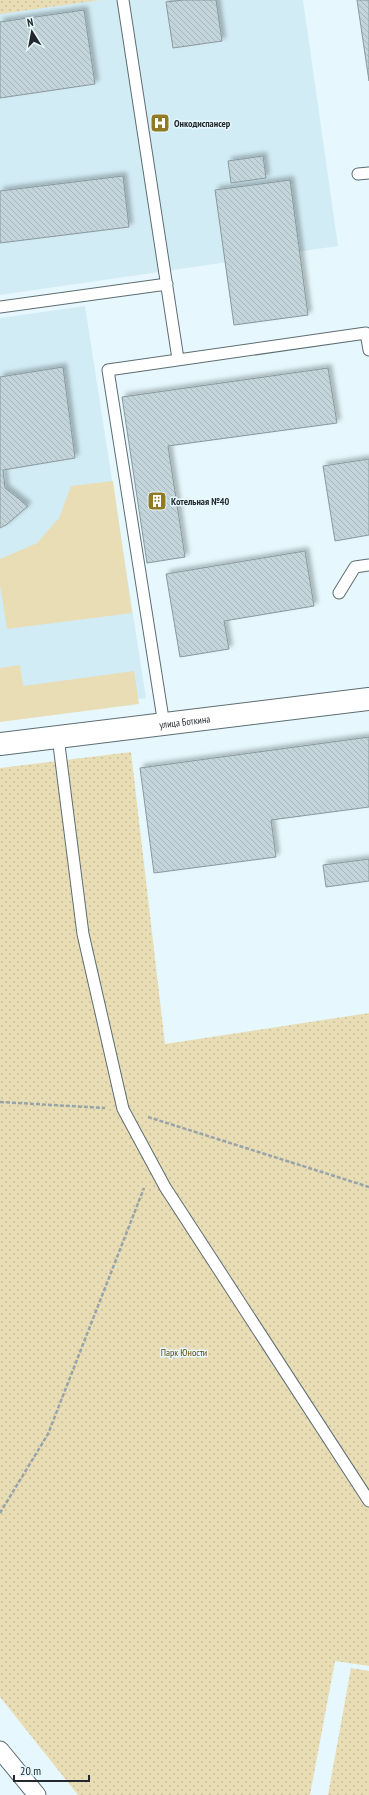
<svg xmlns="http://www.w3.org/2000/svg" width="369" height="1795" font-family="'PT Sans Narrow',sans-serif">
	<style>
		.built { fill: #d2ecf5 }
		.grass { fill: #e9ddb5 }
		.park { fill: url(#park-dots) }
		.building { fill: url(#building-back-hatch); stroke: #899a9f; filter: url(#shadow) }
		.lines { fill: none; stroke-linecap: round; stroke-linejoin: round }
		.service-casing { stroke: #5d6d72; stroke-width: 13 }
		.pedestrian-casing { stroke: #5d6d72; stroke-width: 19 }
		.minor-casing { stroke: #5d6d72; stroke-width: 24 }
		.path { stroke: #97a4a9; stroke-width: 2.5; stroke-dasharray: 4 2; stroke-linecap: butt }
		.service { stroke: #fff; stroke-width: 11 }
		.pedestrian { stroke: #fff; stroke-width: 17 }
		.minor { stroke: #fff; stroke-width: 22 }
		.labels { text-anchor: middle; stroke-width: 3; stroke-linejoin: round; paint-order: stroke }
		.poi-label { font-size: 10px; font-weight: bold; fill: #22282b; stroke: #e6f8fe; text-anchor: start }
		.street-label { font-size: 10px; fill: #22282b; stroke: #e6f8fe }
		.park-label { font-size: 10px; fill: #604e00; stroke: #e6f8fe }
	</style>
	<defs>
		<pattern id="park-dots" width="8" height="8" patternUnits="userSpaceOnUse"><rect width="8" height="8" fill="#e9ddb5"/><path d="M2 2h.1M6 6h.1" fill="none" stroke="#c8be9c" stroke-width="1.8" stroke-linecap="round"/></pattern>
		<pattern id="building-back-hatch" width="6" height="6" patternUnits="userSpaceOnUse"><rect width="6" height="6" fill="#c3d5da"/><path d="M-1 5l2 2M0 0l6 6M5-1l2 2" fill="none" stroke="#a7b7bb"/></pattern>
		<filter id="shadow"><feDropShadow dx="3.5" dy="-3.5" stdDeviation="2" flood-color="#0004"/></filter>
	</defs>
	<rect width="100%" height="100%" fill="#e6f8fe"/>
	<path class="built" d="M0 0H303L338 246 0 295Z
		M85 306 146 698 0 717V318Z"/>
	<path class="grass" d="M113 481 132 613 7 629 0 585V559L37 543 59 518 71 486Z
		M20 665 23 686 134 671 139 704 0 722V668Z"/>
	<path class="park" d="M0 0H100L0 14Z
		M131 752 165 1044 369 1013V1666L335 1661 310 1795H78L0 1697V768Z
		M351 1668 369 1671V1795H328Z"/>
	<path class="building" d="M184 0H216L222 41 173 48 166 2Z
		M357 0H369V81Z
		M84 10 95 84 0 98V22Z
		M263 156 266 178 231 183 228 161Z
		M123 176 129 227 0 243V191Z
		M290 180 308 315 234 325 215 190Z
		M63 367 75 458 3 470 5 488 28 506 6 525 0 528V377Z
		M328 368 337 423 168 446 185 557 147 563 122 397Z
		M369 459V535L335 541 323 466Z
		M305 551 314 606 224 621 229 649 180 657 166 574Z
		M369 737V807L271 820 276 857 154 873 140 768Z
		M369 859V881L326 887 323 865Z"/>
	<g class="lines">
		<defs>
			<path id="service" d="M123 0 178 359
				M358 174 369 173
				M0 307 167 284
				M339 593 355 567 369 565
				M164 725 108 370 366 333 369 350
				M58 737 83 934 123 1109 165 1187 369 1501"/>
			<path id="pedestrian" d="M0 1750 37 1795"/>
			<g id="minor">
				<path id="s1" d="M0 744 369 699"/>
			</g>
		</defs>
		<use href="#service" class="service-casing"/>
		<use href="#pedestrian" class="pedestrian-casing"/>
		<use href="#minor" class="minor-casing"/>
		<path class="path" d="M0 1102 105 1108
			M148 1117 369 1187
			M0 1513 48 1434 144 1188"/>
		<use href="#service" class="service"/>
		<use href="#pedestrian" class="pedestrian"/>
		<use href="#minor" class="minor"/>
	</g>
	<defs>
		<symbol id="hospital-square" viewBox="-11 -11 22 22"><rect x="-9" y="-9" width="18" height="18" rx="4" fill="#917a21" stroke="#e6f8fe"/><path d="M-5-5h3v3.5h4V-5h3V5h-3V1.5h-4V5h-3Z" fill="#fff"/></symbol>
		<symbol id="building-square" viewBox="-11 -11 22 22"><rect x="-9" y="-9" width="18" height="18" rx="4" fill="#917a21" stroke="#e6f8fe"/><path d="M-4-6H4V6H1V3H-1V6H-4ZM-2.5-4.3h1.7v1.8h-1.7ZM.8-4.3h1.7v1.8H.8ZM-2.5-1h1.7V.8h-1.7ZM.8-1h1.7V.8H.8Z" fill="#fff"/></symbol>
	</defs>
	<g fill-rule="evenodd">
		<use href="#hospital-square" x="149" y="112" width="22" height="22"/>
		<use href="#building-square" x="146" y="490" width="22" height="22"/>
	</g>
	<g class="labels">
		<g class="poi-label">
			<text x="174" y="127">Онкодиспансер</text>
			<text x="171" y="505">Котельная №40</text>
		</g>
		<g class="street-label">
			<text dy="4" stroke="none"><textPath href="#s1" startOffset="186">улица Боткина</textPath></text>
		</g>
		<g class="park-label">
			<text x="184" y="1356">Парк Юности</text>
		</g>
	</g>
	<g transform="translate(32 32) rotate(349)" stroke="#e6f8fe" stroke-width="3" paint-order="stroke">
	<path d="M0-3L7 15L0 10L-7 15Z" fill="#22282b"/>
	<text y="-6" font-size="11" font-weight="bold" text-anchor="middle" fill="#22282b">N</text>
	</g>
	<path d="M14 1775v6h75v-6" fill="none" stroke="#22282b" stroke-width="2"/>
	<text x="20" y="1775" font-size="12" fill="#22282b" stroke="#e6f8fe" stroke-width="3" paint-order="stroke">20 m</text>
</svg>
